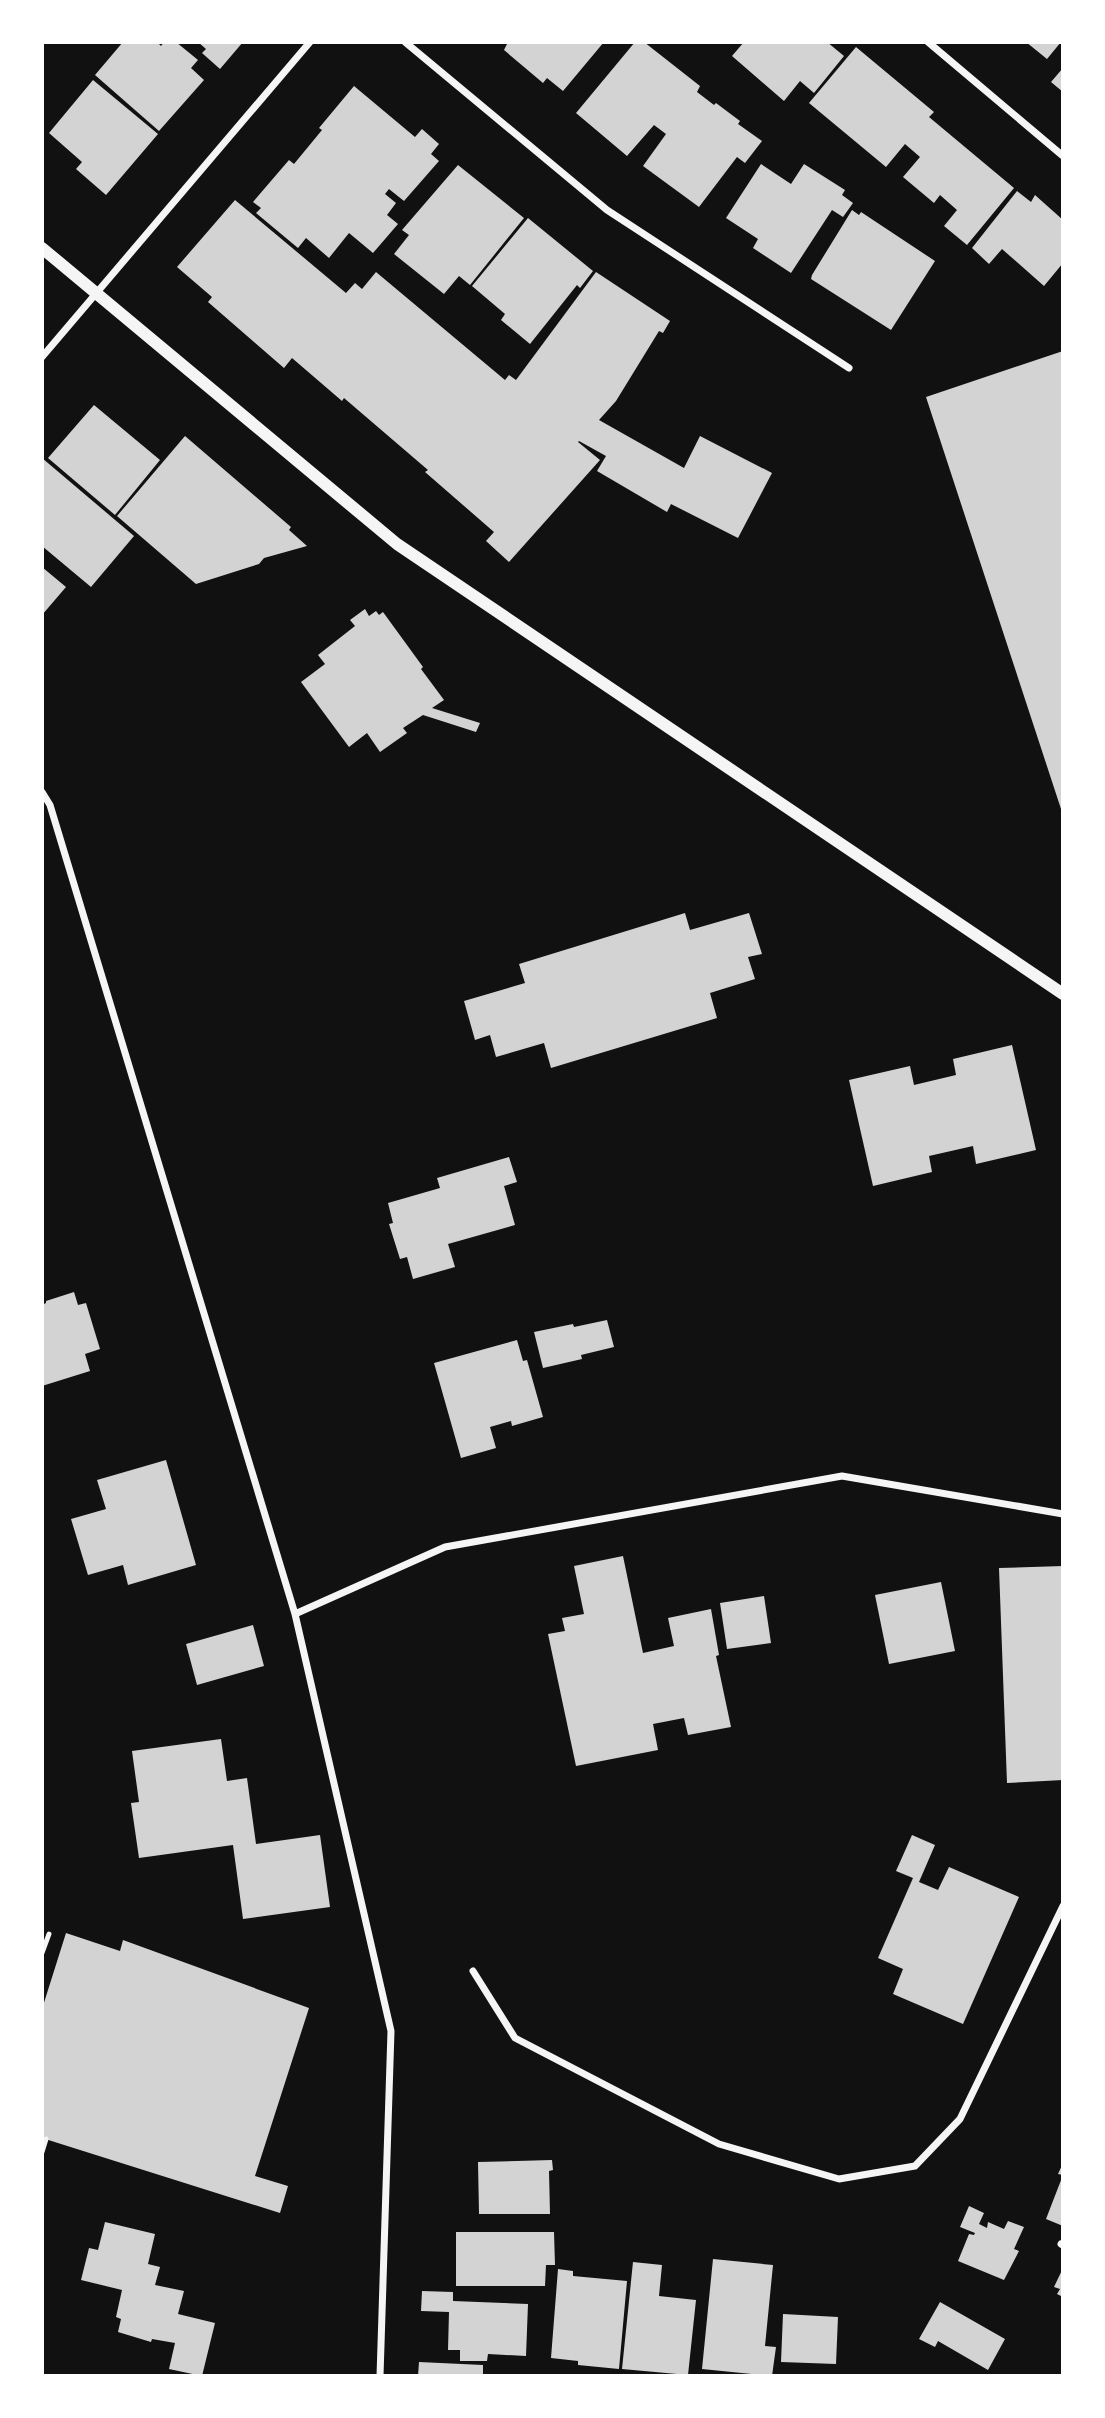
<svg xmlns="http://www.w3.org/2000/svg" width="1105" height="2418" font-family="'Roboto Condensed',sans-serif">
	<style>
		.building { fill: #d3d3d3 }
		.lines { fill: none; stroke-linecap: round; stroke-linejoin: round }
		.service { stroke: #f5f5f5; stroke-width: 5 }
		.minor { stroke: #f5f5f5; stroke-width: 7 }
		.tertiary { stroke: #f5f5f5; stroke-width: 12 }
	</style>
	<rect width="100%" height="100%" fill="#111"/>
	<path class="building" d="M123 42H157L161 46 164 42H176L198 60 191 68 204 80 159 131 95 75Z
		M198 42H243L220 69 202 53 206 49Z
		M508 42H604L563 91 547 78 543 83 504 50Z
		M635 42H644L700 86 697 92 714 105 716 103 740 121 738 124 762 141 745 163 737 157 699 207 643 166 666 134 654 125 627 156 576 113Z
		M744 42H827L844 56 814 93 800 81 784 101 732 56Z
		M1026 42H1061L1047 59Z
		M856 47 934 112 929 117 1014 188 967 245 944 226 957 210 940 195 934 203 903 177 920 157 905 144 886 167 809 103Z
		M1063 68V92L1051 82Z
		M93 80 158 134 106 195 76 169 82 162 49 133Z
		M354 86 415 137 422 129 439 144 431 154 439 161 404 201 389 189 385 194 396 203 387 215 398 224 373 253 349 233 329 258 306 238 298 248 256 213 261 208 253 202 289 160 294 164 322 130 319 128Z
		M761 164 791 184 804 164 845 190 842 195 853 203 843 217 832 210 791 273 753 248 758 239 726 218Z
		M458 165 524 218 470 285 459 276 444 294 394 254 409 235 402 230Z
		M1017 191 1031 202 1035 195 1063 220V263L1044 286 1002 249 989 264 972 248Z
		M235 200 346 293 355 283 362 289 376 272 505 380 509 375 516 380 596 272 670 321 663 333 659 331 616 401 599 420 684 468 700 436 772 473 738 538 671 504 667 512 597 471 606 456 579 441 578 442 600 460 509 562 486 541 494 532 425 472 428 470 344 398 342 401 292 358 284 368 208 302 212 297 177 267Z
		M852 210 859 215 861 212 935 261 891 330 811 279 812 275Z
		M528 218 593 271 580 288 577 285 530 344 501 320 505 314 472 286Z
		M1063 351V812H1062L926 397Z
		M94 405 160 460 115 515 48 458Z
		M185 436 291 527 289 530 307 546 264 558 259 564 196 584 117 516Z
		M42 458 134 536 91 587 42 546Z
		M42 567 66 587 42 615Z
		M365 609 369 616 376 611 379 615 383 612 423 667 421 669 444 700 432 708 480 723 476 732 423 715 403 728 407 733 380 752 367 733 349 747 301 682 325 664 318 655 355 626 350 620Z
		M685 913 690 930 749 913 762 954 748 957 755 979 710 993 717 1018 551 1068 544 1043 496 1057 490 1035 475 1040 464 1001 525 983 519 964Z
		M1012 1045 1036 1150 976 1164 973 1146 929 1156 932 1172 873 1186 849 1080 910 1066 914 1085 956 1075 953 1059Z
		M509 1157 517 1182 504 1186 515 1225 448 1244 455 1267 413 1279 407 1257 400 1259 389 1224 393 1223 388 1203 440 1188 437 1178Z
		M74 1292 78 1305 86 1303 100 1349 85 1354 90 1371 42 1386V1305L46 1303V1301Z
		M607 1320 614 1347 581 1355 582 1359 543 1368 534 1332 573 1324 574 1327Z
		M517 1340 523 1361 527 1360 543 1417 512 1426 511 1421 490 1427 496 1448 461 1458 434 1363Z
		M166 1460 196 1565 128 1585 123 1565 88 1575 71 1519 106 1509 97 1480Z
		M623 1556 643 1653 674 1646 668 1618 711 1609 719 1655 716 1656 731 1727 688 1735 684 1718 653 1724 658 1750 576 1766 548 1634 565 1631 562 1618 584 1614 574 1566Z
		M1063 1566V1780L1007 1783 999 1568Z
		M941 1582 955 1651 889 1664 875 1595Z
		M764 1596 771 1643 727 1649 720 1603Z
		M253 1625 264 1666 197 1685 186 1644Z
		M221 1739 227 1781 247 1778 256 1844 320 1835 330 1907 243 1919 233 1845 139 1858 131 1803 139 1802 132 1751Z
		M912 1835 935 1845 919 1882 938 1890 949 1867 1019 1897 963 2024 893 1994 903 1969 878 1958 913 1878 896 1871Z
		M66 1933 120 1951 123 1940 309 2008 255 2176 288 2186 280 2213 42 2138V2009Z
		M552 2160 553 2170 549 2171 550 2214H479L478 2162Z
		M1063 2163V2226L1046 2219 1063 2175 1058 2174Z
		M969 2206 984 2213 979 2224 987 2228 988 2222 1004 2229 1008 2221 1024 2227 1014 2249 1019 2251 1004 2280 958 2261 969 2234 974 2235 975 2233 960 2227Z
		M105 2222 155 2234 148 2264 160 2267 155 2285 184 2291 178 2314 215 2323 202 2376 169 2369 175 2343 152 2339 151 2342 118 2332 121 2319 116 2317 122 2290 81 2280 89 2248 98 2250Z
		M456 2232H554L555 2265H546L545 2286H456Z
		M713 2259 773 2265 765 2346 776 2347 772 2376 702 2369Z
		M633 2262 662 2265 659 2296 696 2300 688 2375 622 2369Z
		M1063 2268V2297L1057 2294 1060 2289 1054 2287Z
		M558 2269 573 2271V2276L627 2281 619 2369 578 2365V2361L551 2358Z
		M422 2291 453 2292V2301L528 2304 526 2356 488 2354 487 2361H460V2350H448L449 2312 421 2311Z
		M940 2302 1005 2339 988 2370 938 2341 935 2347 919 2339Z
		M783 2314 838 2317 836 2364 781 2362Z
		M419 2362 483 2365V2376H418Z"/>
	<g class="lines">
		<path class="service" d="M42 1953 49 1934
			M42 2152 46 2139"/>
		<path class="minor" d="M405 42 607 210 849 368
			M928 42 1063 156
			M42 357 310 42
			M42 792 50 805 295 1614 391 2031 380 2376
			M295 1614 445 1547 842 1476 1063 1514
			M473 1971 515 2038 719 2144 839 2179 915 2166 960 2119 1063 1906
			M1061 2244 1063 2245"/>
		<path class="tertiary" d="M42 248 397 544 1063 994"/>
	</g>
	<rect width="1105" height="2418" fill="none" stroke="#ffffff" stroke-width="88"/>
</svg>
